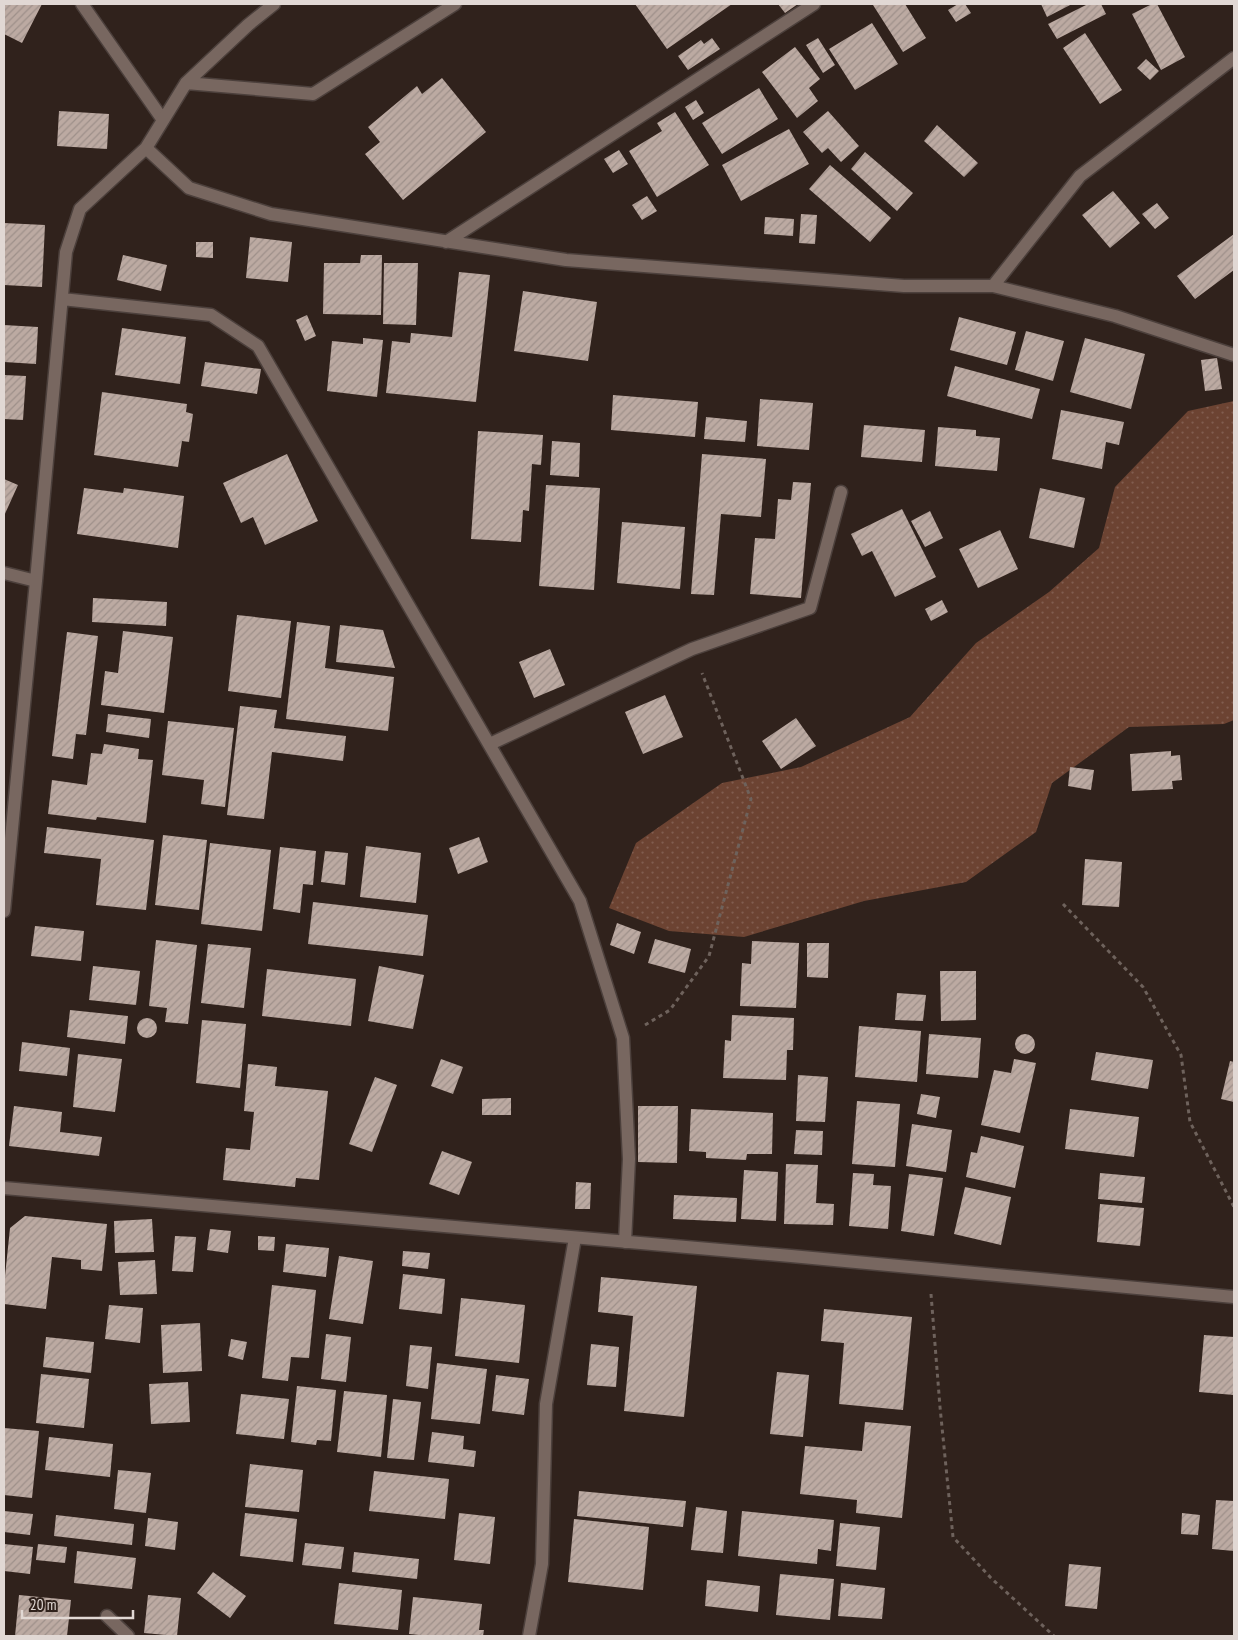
<svg xmlns="http://www.w3.org/2000/svg" width="1238" height="1640" font-family="'PT Sans Narrow',sans-serif">
	<style>
		.grass { fill: url(#grass-dots) }
		.building { fill: url(#building-hatch) }
		.lines { fill: none; stroke-linecap: round; stroke-linejoin: round }
		.service-casing { stroke: #4c403c; stroke-width: 15 }
		.minor-casing { stroke: #4c403c; stroke-width: 15 }
		.path { stroke: #6e625c; stroke-width: 3; stroke-dasharray: 4 4; stroke-linecap: butt }
		.service { stroke: #786760; stroke-width: 12 }
		.minor { stroke: #786760; stroke-width: 12 }
	</style>
	<defs>
		<pattern id="grass-dots" width="8" height="8" patternUnits="userSpaceOnUse" patternTransform="scale(1.25)"><rect width="8" height="8" fill="#6c4332"/><path d="M2 2h.1M6 6h.1" fill="none" stroke="#815d4f" stroke-width="1.8" stroke-linecap="round"/></pattern>
		<pattern id="building-hatch" width="6" height="6" patternUnits="userSpaceOnUse" patternTransform="scale(1.25)"><rect width="6" height="6" fill="#bcaaa2"/><path d="M-1 1l2-2M0 6l6-6M5 7l2-2" fill="none" stroke="#9e908a"/></pattern>
	</defs>
	<rect width="100%" height="100%" fill="#30221c"/>
	<path class="grass" d="M1234 401V720L1224 724 1129 727 1052 783 1036 832 966 882 864 901 744 937 669 931 609 908 636 843 722 783 801 767 910 717 976 643 1049 592 1099 548 1115 487 1188 411Z"/>
	<path class="building" d="M4 4H42L22 43 4 34Z
		M635 4H732L667 49Z
		M778 4H798L785 13Z
		M875 4H905L926 38 903 52 873 5Z
		M958 4H965L971 13 956 22 948 10Z
		M1041 4H1072L1047 17Z
		M1088 4H1101L1106 14 1057 39 1048 24Z
		M1152 4H1157L1185 57 1161 70 1132 14Z
		M872 23 898 64 855 90 829 49Z
		M1085 33 1122 90 1100 104 1063 48Z
		M712 38 720 49 688 70 678 56 701 40 704 44Z
		M818 38 835 65 823 73 806 45Z
		M795 47 820 79 809 88 818 101 797 118 762 72Z
		M1146 59 1159 71 1150 80 1137 68Z
		M442 78 486 132 403 200 365 154 380 142 368 127 417 86 422 94Z
		M759 88 778 119 722 154 702 123Z
		M696 100 704 113 693 120 685 107Z
		M59 111 109 114 107 149 57 146Z
		M828 111 859 146 841 162 828 148 822 153 803 132Z
		M675 112 709 165 657 197 629 151 662 131 657 123Z
		M937 125 978 163 964 177 924 141Z
		M789 129 809 164 741 201 722 165Z
		M619 150 628 164 613 173 604 159Z
		M865 152 913 193 897 211 851 169Z
		M830 165 891 218 870 242 809 189Z
		M1113 191 1140 223 1110 248 1082 215Z
		M647 196 657 211 642 220 632 205Z
		M1157 203 1169 218 1155 229 1142 214Z
		M801 214 817 215 815 244 799 243Z
		M765 217 794 219 793 236 764 234Z
		M4 223 45 225 42 287 4 285Z
		M1234 234V270L1195 299 1177 276Z
		M250 237 292 242 288 282 246 278Z
		M196 242H213V258L196 257Z
		M123 255 167 265 161 291 117 280Z
		M361 255H382L381 315 323 314 324 263H360Z
		M384 263H418L416 325 383 324Z
		M459 272 490 275 476 402 386 393 392 341 410 343 411 333 452 337Z
		M523 291 597 302 588 361 514 351Z
		M307 315 316 336 305 341 296 320Z
		M959 317 1016 332 1007 365 950 350Z
		M4 325 38 327 36 364 4 362Z
		M122 328 186 337 180 384 115 375Z
		M1026 331 1064 341 1053 381 1015 370Z
		M363 338 383 340 377 397 327 391 332 341 363 344Z
		M1085 338 1145 354 1131 409 1070 392Z
		M1217 358 1222 389 1205 391 1201 360Z
		M205 362 261 369 257 394 201 386Z
		M955 366 1040 389 1032 419 947 396Z
		M4 375 26 376 23 420 4 419Z
		M102 392 187 404 186 412 193 414 189 442 182 441 178 467 94 455Z
		M613 395 698 402 695 437 611 430Z
		M760 399 813 403 809 450 757 446Z
		M1061 410 1124 422 1119 445 1106 442 1102 469 1052 459Z
		M706 417 747 421 745 442 704 439Z
		M864 425 925 430 922 462 861 457Z
		M938 427 976 430V436L1000 438 997 471 935 466Z
		M478 431 543 435 541 465 532 464 529 511 523 510 521 542 471 539Z
		M552 441 580 443 579 477 550 475Z
		M287 454 318 521 265 545 253 517 241 523 223 483Z
		M702 454 766 459 761 517 721 514 714 595 691 594Z
		M4 479 18 485 4 516Z
		M793 482 811 483 801 598 750 594 755 538 775 539 778 499 791 500Z
		M546 485 600 488 594 590 539 586Z
		M84 488 123 493 124 488 184 496 178 548 77 534Z
		M1040 488 1085 498 1074 548 1029 538Z
		M902 509 936 577 895 597 872 551 862 556 851 534Z
		M930 511 943 538 925 547 911 521Z
		M622 522 685 527 680 589 617 583Z
		M1000 530 1018 569 978 588 959 549Z
		M93 598 167 602 166 626 92 622Z
		M942 600 948 612 931 621 925 609Z
		M237 615 291 621 281 698 228 691Z
		M297 622 330 626 325 668 394 677 388 731 286 719Z
		M340 625 383 630 395 668 336 662Z
		M123 631 173 637 164 713 101 705 105 671 118 673Z
		M67 632 98 636 86 735 76 734 73 759 52 756Z
		M550 649 565 685 534 698 519 662Z
		M665 695 683 737 643 754 625 712Z
		M240 706 277 710 274 728 346 736 343 761 272 752 264 819 227 815Z
		M108 714 151 719 149 738 106 732Z
		M796 718 816 746 781 769 762 741Z
		M168 721 234 728 225 807 201 804 204 780 162 775Z
		M104 744 139 749 138 759 153 760 146 823 97 817 96 820 48 814 52 780 87 785 91 753 102 754Z
		M1171 751V756L1180 755 1182 780 1172 781 1173 789 1132 791 1130 754Z
		M1070 767 1094 770 1091 790 1068 786Z
		M47 827 154 840 146 910 96 905 101 859 44 853Z
		M163 835 207 840 199 910 155 905Z
		M479 837 488 862 458 874 449 848Z
		M210 843 271 850 262 931 201 924Z
		M366 846 421 853 416 903 360 897Z
		M280 847 316 851 313 885 303 884 300 913 273 909Z
		M325 851 348 853 345 885 321 882Z
		M1085 859 1122 862 1119 907 1082 905Z
		M313 902 428 915 423 956 308 944Z
		M617 923 641 932 634 954 610 945Z
		M35 926 84 931 81 961 31 956Z
		M655 939 691 949 685 973 648 963Z
		M156 940 197 945 188 1024 165 1022 167 1008 149 1006Z
		M752 941 799 943 796 1008 740 1006 742 963 751 964Z
		M807 943H829L828 978 807 977Z
		M208 944 251 948 244 1008 201 1003Z
		M93 966 140 971 136 1005 89 1000Z
		M379 966 424 975 413 1029 368 1021Z
		M267 969 356 979 351 1026 262 1016Z
		M940 971H976V1020L941 1021Z
		M897 993 926 995 923 1021 895 1020Z
		M70 1010 128 1016 125 1044 67 1037Z
		M732 1015 794 1018 793 1050H787L786 1080 723 1078 725 1040 731 1041Z
		M137 1028a10 10 0 1 1 20 0a10 10 0 1 1-20 0Z
		M202 1020 246 1024 240 1088 196 1083Z
		M859 1026 921 1031 917 1082 855 1077Z
		M929 1034 981 1038 978 1078 926 1074Z
		M1015 1044a10 10 0 1 1 20 0a10 10 0 1 1-20 0Z
		M22 1042 70 1048 67 1076 19 1071Z
		M1096 1052 1153 1060 1148 1089 1091 1080Z
		M78 1054 122 1059 115 1112 73 1107Z
		M441 1059 463 1067 453 1094 431 1086Z
		M1014 1059 1036 1063 1020 1133 981 1125 994 1070 1011 1073Z
		M1230 1061 1234 1062V1102L1221 1099Z
		M248 1064 277 1067 275 1086 328 1091 319 1180 296 1178 295 1187 223 1180 226 1148 250 1150 254 1112 244 1111Z
		M798 1075 828 1077 825 1122 796 1121Z
		M375 1077 397 1085 372 1152 349 1144Z
		M921 1094 940 1097 936 1118 917 1114Z
		M511 1098V1115H482V1099Z
		M857 1101 900 1104 895 1167 852 1164Z
		M14 1106 62 1112 60 1132 102 1137 99 1156 9 1146Z
		M638 1106H678L677 1163 638 1162Z
		M691 1109 773 1113 772 1154H747L746 1160 706 1158V1152L689 1151Z
		M1070 1109 1139 1117 1134 1157 1065 1149Z
		M912 1124 952 1130 946 1172 906 1166Z
		M796 1130 823 1131 822 1155 794 1154Z
		M981 1136 1024 1146 1015 1188 966 1177 971 1152 977 1153Z
		M442 1151 472 1162 459 1195 429 1184Z
		M786 1164 818 1165 816 1203 834 1204 833 1225 784 1224Z
		M744 1170 778 1172 776 1221 741 1219Z
		M853 1173 874 1174 873 1185 891 1186 888 1229 849 1226Z
		M1100 1173 1145 1177 1142 1203 1098 1199Z
		M909 1174 943 1178 934 1236 901 1231Z
		M576 1182 591 1183 590 1209H575Z
		M965 1187 1011 1197 1001 1245 954 1234Z
		M674 1195 737 1198 736 1222 673 1219Z
		M1100 1204 1144 1208 1140 1246 1097 1242Z
		M25 1216 107 1224 102 1271 81 1269V1260L52 1257 46 1309 4 1304V1286L10 1228Z
		M152 1219 154 1252 115 1253 114 1221Z
		M210 1229 231 1231 228 1253 207 1250Z
		M175 1236 196 1237 193 1272 172 1271Z
		M258 1236 275 1237 274 1251 258 1250Z
		M286 1244 329 1248 326 1277 283 1272Z
		M403 1251 430 1253 428 1269 402 1266Z
		M339 1256 373 1261 363 1324 329 1319Z
		M155 1260 157 1294 120 1295 118 1262Z
		M403 1274 445 1279 442 1314 399 1309Z
		M601 1277 697 1286 684 1417 624 1411 633 1316 598 1312Z
		M272 1285 316 1290 309 1358 291 1357 288 1381 262 1378Z
		M461 1298 525 1305 519 1363 455 1356Z
		M109 1305 143 1308 140 1343 105 1339Z
		M824 1309 912 1317 903 1410 839 1404 844 1343 821 1341Z
		M200 1323 202 1371 163 1373 161 1325Z
		M326 1334 351 1337 346 1382 321 1379Z
		M1204 1335 1234 1337V1395L1199 1392Z
		M46 1337 94 1342 91 1373 43 1367Z
		M231 1339 247 1342 243 1360 228 1356Z
		M591 1344 619 1347 616 1387 587 1385Z
		M410 1345 432 1347 428 1389 406 1386Z
		M437 1363 487 1369 480 1424 431 1419Z
		M777 1372 809 1375 803 1437 770 1434Z
		M41 1374 89 1379 84 1428 36 1423Z
		M496 1375 529 1379 524 1415 492 1411Z
		M188 1382 190 1422 151 1424 149 1384Z
		M297 1386 336 1390 331 1441 317 1440 316 1445 291 1442Z
		M344 1391 387 1395 381 1457 337 1452Z
		M241 1394 289 1399 284 1439 236 1434Z
		M393 1399 421 1402 414 1460 387 1458Z
		M865 1422 911 1426 902 1518 856 1513 857 1500 800 1494 805 1446 862 1451Z
		M4 1428 39 1431 32 1498 4 1495Z
		M432 1432 464 1436 463 1449 476 1451 474 1467 428 1462Z
		M49 1437 113 1444 110 1477 45 1470Z
		M250 1464 303 1470 299 1512 245 1507Z
		M118 1470 151 1473 146 1513 114 1509Z
		M374 1471 449 1479 445 1519 369 1511Z
		M579 1491 686 1501 683 1527 577 1516Z
		M1216 1500 1234 1501V1551L1212 1549Z
		M696 1507 727 1511 723 1553 691 1550Z
		M4 1511 33 1514 30 1535 4 1532Z
		M742 1511 834 1520 831 1551 818 1549 817 1564 738 1556Z
		M245 1513 297 1519 293 1562 240 1556Z
		M459 1513 495 1517 490 1564 454 1560Z
		M1182 1513 1200 1515 1198 1535 1181 1534Z
		M56 1515 134 1524 132 1545 54 1536Z
		M148 1518 178 1522 175 1550 145 1546Z
		M574 1519 649 1527 643 1590 568 1582Z
		M840 1523 880 1527 876 1570 836 1566Z
		M305 1543 344 1547 341 1569 302 1565Z
		M4 1544 33 1547 30 1574 4 1571Z
		M38 1544 67 1547 65 1563 36 1560Z
		M77 1551 136 1558 132 1589 74 1583Z
		M354 1552 419 1559 417 1579 352 1572Z
		M1069 1564 1101 1567 1097 1609 1065 1606Z
		M213 1572 246 1596 230 1618 197 1593Z
		M780 1574 834 1579 830 1620 776 1615Z
		M707 1580 760 1586 758 1612 705 1606Z
		M339 1583 402 1590 398 1630 334 1624Z
		M841 1583 885 1588 882 1619 838 1616Z
		M19 1595 71 1600 67 1636H15Z
		M148 1595 181 1598 177 1636 144 1633Z
		M413 1597 482 1604 479 1630H484L483 1636H430L409 1634Z"/>
	<g class="lines">
		<defs>
			<path id="service" d="M82 4 163 120
				M107 1616 128 1636
				M529 1636 542 1564 546 1404 575 1238"/>
			<path id="minor" d="M186 83 313 94 455 4
				M146 148 189 188 271 214 566 260 904 286H993L1115 316 1234 355
				M446 242 814 4
				M993 286 1080 176 1234 58
				M62 299 211 315 258 346 580 901 623 1038 629 1159 625 1242
				M4 573 36 581
				M490 744 692 649 810 608 841 492
				M4 911 36 581 66 252 80 209 146 148 186 83 248 25 274 4
				M4 1188 791 1256 1234 1297"/>
		</defs>
		<use href="#service" class="service-casing"/>
		<use href="#minor" class="minor-casing"/>
		<path class="path" d="M1063 904 1143 987 1181 1055 1190 1122 1234 1207
			M645 1025 670 1010 709 956 751 799 702 673
			M931 1294 940 1407 953 1537 991 1578 1054 1636"/>
		<use href="#service" class="service"/>
		<use href="#minor" class="minor"/>
	</g>
	<rect width="1238" height="1640" fill="none" stroke="#e1d8d4" stroke-width="10"/>
	<path d="M22 1610v8h111v-8" fill="none" stroke="#e1d8d4" stroke-width="2.5"/>
	<text x="30" y="1610" font-size="15" fill="#e1d8d4" stroke="#30221c" stroke-width="4" paint-order="stroke">20 m</text>
</svg>
